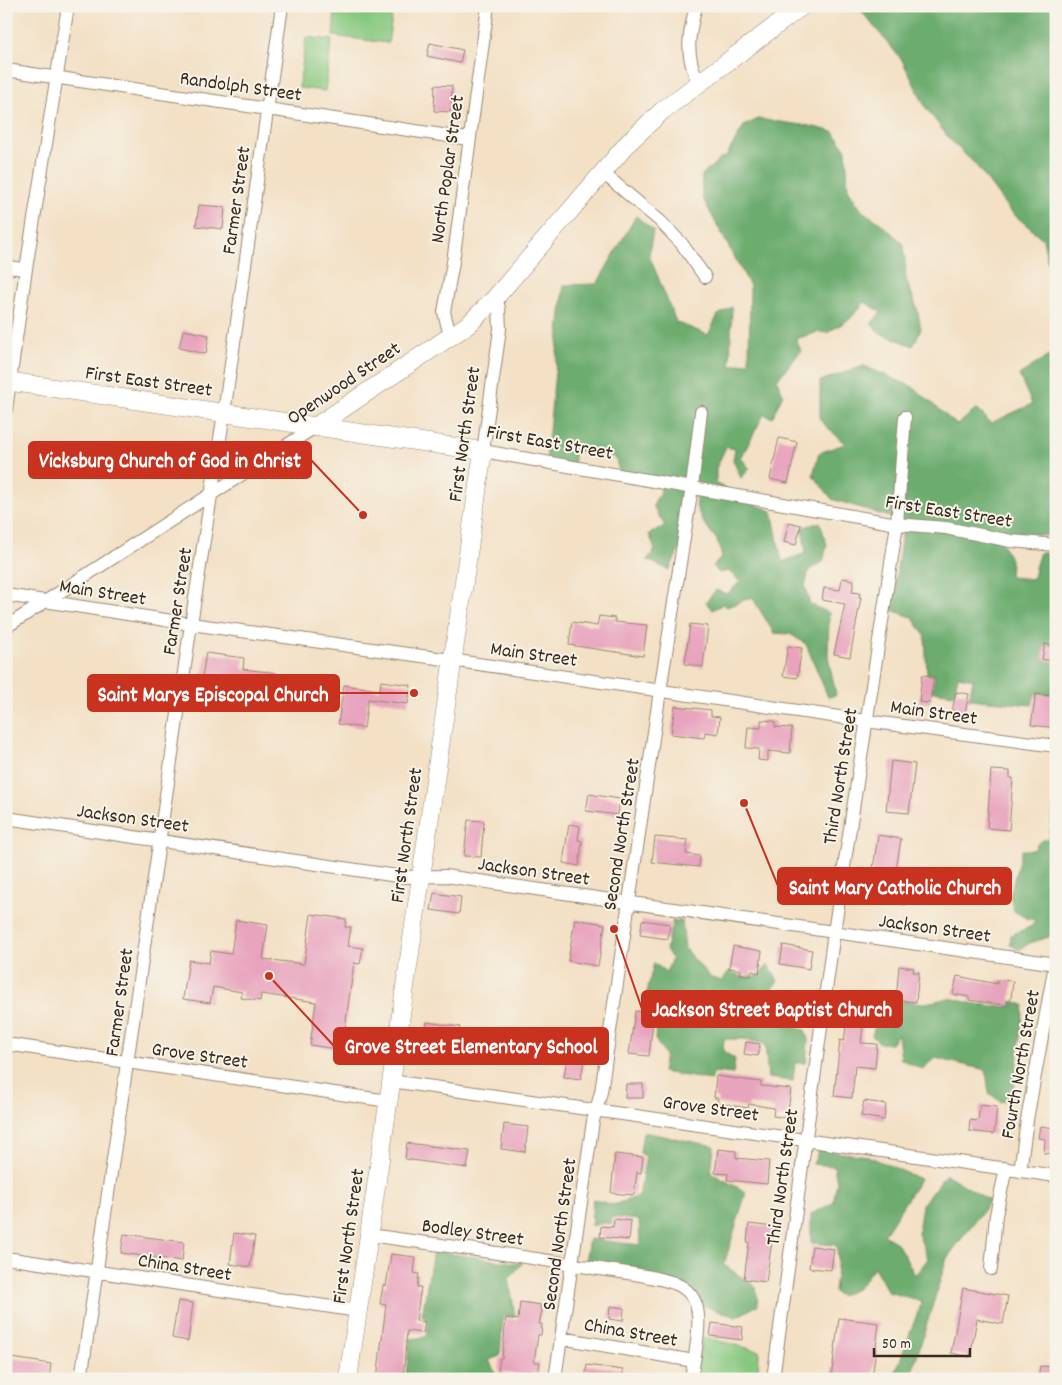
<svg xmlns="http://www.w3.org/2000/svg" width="1062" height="1385" font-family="Dekko,sans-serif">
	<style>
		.green { fill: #86c77f; stroke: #60784e }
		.forest { fill: #6cac6e; stroke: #546b46 }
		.building { fill: #e8a3bd }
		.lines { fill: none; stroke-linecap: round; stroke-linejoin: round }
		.street-casing { stroke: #978572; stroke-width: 14 }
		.secondary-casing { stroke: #978572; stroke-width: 19 }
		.street { stroke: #fff; stroke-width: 12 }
		.secondary { stroke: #fff; stroke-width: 18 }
		.labels { text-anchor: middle; stroke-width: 4; stroke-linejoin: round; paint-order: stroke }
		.street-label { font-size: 20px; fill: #3b2a1e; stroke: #f7f3e8 }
		.leader { fill: none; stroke: #c8321e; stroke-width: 2 }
		.callout-dot { fill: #c8321e; stroke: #f7f3e8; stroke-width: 2 }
		.callout { fill: #c8321e; stroke: #c8321e; stroke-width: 2 }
		.callout-label { font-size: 21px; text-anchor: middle; font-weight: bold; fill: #fff }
	</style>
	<rect width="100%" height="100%" fill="#f7f3e8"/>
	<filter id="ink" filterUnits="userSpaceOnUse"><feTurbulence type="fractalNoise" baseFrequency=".02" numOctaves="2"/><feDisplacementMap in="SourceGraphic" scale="10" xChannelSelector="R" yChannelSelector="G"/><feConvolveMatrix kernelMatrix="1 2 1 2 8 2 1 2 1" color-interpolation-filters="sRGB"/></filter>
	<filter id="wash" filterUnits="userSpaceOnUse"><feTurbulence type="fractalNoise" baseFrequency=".0096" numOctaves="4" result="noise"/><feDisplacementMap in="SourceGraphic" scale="20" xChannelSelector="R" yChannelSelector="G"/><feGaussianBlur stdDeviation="1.12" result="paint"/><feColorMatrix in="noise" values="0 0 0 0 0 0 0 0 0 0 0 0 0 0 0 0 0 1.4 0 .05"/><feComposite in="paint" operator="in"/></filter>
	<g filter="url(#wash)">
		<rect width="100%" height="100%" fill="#f3e0c5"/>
		<path class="green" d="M335 11 392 17 388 43 333 36Z
			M306 37 332 40 325 91 299 88Z
			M703 1337 759 1351 758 1379H694Z"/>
		<path class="forest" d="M857 6H886L889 10 892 6H1056V292L1053 290 1043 239 1010 211 975 164 951 141 926 108 902 60Z
			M758 119 810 126 834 132 846 150 848 189 862 211 879 222 904 244 906 279 917 308 921 329 913 346 880 333 871 324 881 312 865 302 851 318 827 333 818 332 796 339 801 351 777 380 783 394 772 418 764 414 741 458 750 469 741 478 733 460 735 449 726 447 716 468V483L751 503 772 511 782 562 806 553 802 528 820 522 827 545 823 562 809 570 805 586 810 604 829 613 828 656 836 695 828 697 806 644 790 634 774 633 752 597 727 607 723 604 712 610 706 602 716 590 727 594 740 582 729 571 719 573 713 566 722 557 717 540 703 522 697 509 693 477 679 478 688 518 685 538 669 570 647 560 655 550 649 534 665 526 653 506 661 489 656 475 631 484 620 474 615 457 574 450V467L546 460 564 285 597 284 636 216 653 230 649 255 676 322 708 335 718 315 732 307 730 366 749 362 750 286 702 197V175L721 158H725L744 126Z
			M1056 351V537L993 528 999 538 912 524 832 499 813 475 819 453 845 444 820 420V381L864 366 913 387 957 425 977 409 991 423 1032 404 1019 375Z
			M913 526 1001 540 1011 561 1010 577 1033 579 1035 568 1040 552 1053 555 1056 553V646L1045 644 1042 659 1056 663V695L1035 693 1032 705 969 699 973 679 958 676 954 694 932 691 935 676 927 674 925 636 912 617 891 610 902 534Z
			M1054 806H1056V926L1049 937 1030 943 1019 950 1010 944 1011 935 1032 926 1035 920 1026 918 1014 911 1010 895 1022 850H1034C1038 842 1040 840 1049 839Z
			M673 920 682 921 685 949 711 978 722 981 729 971 742 977 759 976 768 965 778 981 772 991 756 993 750 1006 777 1024 805 1030 808 1040 806 1063H795L793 1081 768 1078 765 1044 744 1039H724L723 1051 735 1059 733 1074 714 1072 711 1080 662 1072 665 1055 655 1039 658 1012 643 1009 654 963 666 972 672 959 666 949Z
			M950 998 974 1004 1011 1007 1012 1001 1024 1005 1013 1098 1001 1102 989 1093 986 1070 935 1058 922 1069 901 1059 898 1034 891 1044 880 1043 872 1036 877 1019 886 1014 888 1000 926 1003Z
			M643 1132 714 1146 711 1173 746 1192 724 1265 756 1287 758 1305 736 1317 704 1306 697 1293 585 1261 589 1239 640 1245 639 1220 612 1217 611 1224 604 1223 591 1226 593 1199 613 1205 639 1196 646 1156 640 1153Z
			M819 1150 868 1156 920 1179 884 1235 897 1243 915 1275 928 1259 918 1233 922 1205 946 1174 990 1201 947 1258 910 1379H893L922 1301 888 1292 874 1267 858 1288 840 1296 834 1292C835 1276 840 1260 836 1245L811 1243V1214L833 1203 837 1183 834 1166 813 1164Z
			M433 1251 522 1264 509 1278 515 1316H503L500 1356 489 1360 498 1379H413L406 1375 410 1339 426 1337 429 1322 422 1316Z"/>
		<g id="blocks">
			<path class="building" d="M430 43 463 50 460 63 427 56Z
				M435 85 452 86 451 112 434 111Z
				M199 205 225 207 223 229 196 226Z
				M183 330 209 335 206 354 179 348Z
				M779 438 797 442 788 483 770 479Z
				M789 522 801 525 796 545 784 542Z
				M842 578 854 580 852 592 860 593 859 597H861L850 657 834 654 845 604 822 600 824 588 840 590Z
				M599 616 615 618V622L647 625 643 656 569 645 572 622 597 626Z
				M690 624 708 626 703 667 685 664Z
				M1045 644 1056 647V662L1042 659Z
				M788 646 802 648 797 678 783 676Z
				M206 653 244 658 243 669 277 673 272 707 254 704 256 691 234 688 235 682 202 677Z
				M922 675 934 676 930 703 919 702Z
				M381 681 411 685 408 704 368 699 364 728 338 724 344 685 380 690Z
				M956 692 969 694 965 713 952 711Z
				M1036 694 1052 696V698H1056V728L1031 725Z
				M675 706 711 710V716L720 717 718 734 705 732 704 738 671 734Z
				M761 720 775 721V727L792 728 790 753 768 751V761L758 760 759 749 746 748 748 727 761 728Z
				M891 761 915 764 909 813 886 811Z
				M991 770 1010 771V778H1013L1009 830 987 828Z
				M589 794 620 799 618 815 586 811Z
				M468 820 484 821 481 857 464 856Z
				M569 824 580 826 578 840 582 841 579 866 563 863Z
				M878 835 901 839 896 870 913 872 909 900H907L906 905 874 900 876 883 871 882Z
				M655 837 688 840 686 854 700 856 699 867 652 862Z
				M434 893 461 897 459 914 431 910Z
				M311 914 346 919 345 927H351L348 946 363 948 360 964 354 963 342 1050 310 1045 316 1002 261 994 260 1001 241 998 242 992 213 987 210 1003 183 999 189 960 209 963 211 951 231 954 236 920 268 925 263 959 304 964Z
				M575 919 605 924 598 966 568 961Z
				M642 920 670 924 668 939 640 935Z
				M783 945 812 950 809 969 780 964Z
				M733 946 762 951 759 973 751 971V976L740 974 741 970 729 968Z
				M899 966 914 968 913 972H919L916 1002 896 1000Z
				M957 976 997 984V980L1013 981 1010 1006 969 1000V997L953 994Z
				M850 998 885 1003 884 1014 865 1011 861 1043 877 1044 875 1068 855 1066 852 1098 834 1096 840 1040 844 1041Z
				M635 1011 654 1013 649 1056 629 1054Z
				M427 1022 460 1027 458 1041 425 1036Z
				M746 1042 760 1044 758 1056 744 1054Z
				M568 1050 585 1053 581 1079 564 1077Z
				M716 1076 761 1082V1086L791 1089 787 1118 773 1116 774 1108 749 1104 748 1108 717 1103 718 1098H714Z
				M626 1084H643V1098H625Z
				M864 1101 886 1104 884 1120 861 1116Z
				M980 1105 997 1107 994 1134 969 1131 970 1120 978 1121Z
				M504 1124 528 1127 525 1152 501 1149Z
				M1040 1126 1056 1128V1154L1044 1153 1045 1139 1038 1138Z
				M407 1143 470 1151 467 1168 405 1159Z
				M718 1149 736 1151V1158L769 1161 767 1184 727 1180 728 1174 715 1173Z
				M615 1154 643 1157 641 1173 637 1172 634 1195 611 1193Z
				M614 1219 631 1221 629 1240 600 1237 601 1226 613 1227Z
				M749 1224 774 1227 766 1282 744 1279 749 1242H747Z
				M234 1233 255 1236 250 1267 230 1264Z
				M124 1234 184 1242 182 1261 121 1253Z
				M812 1246 834 1249 831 1270 809 1268Z
				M391 1254 416 1257 414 1273 419 1274 417 1287H421L416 1321 425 1322 423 1333 407 1331 403 1379H377L386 1305 380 1304 383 1285 386 1286Z
				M963 1288 1008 1296 1003 1324 977 1319 970 1357 951 1353Z
				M178 1301 193 1303 188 1341 172 1338Z
				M520 1302 541 1305 540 1309 542 1310 539 1324H542L541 1335H538L534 1362H540L538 1374 533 1373 532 1376 498 1371 500 1358H502L506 1318 518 1320Z
				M610 1306 624 1308 623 1321 609 1319Z
				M839 1318 879 1323 872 1379H831Z
				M712 1323 743 1327 742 1340 710 1336Z
				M12 1358 51 1364 49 1379H10Z
				M587 1365 623 1370 622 1379H585Z
				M1040 1366 1056 1367V1379H1038Z"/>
		</g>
	</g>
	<g filter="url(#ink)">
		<use href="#blocks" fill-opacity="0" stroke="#978572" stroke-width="1"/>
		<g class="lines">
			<defs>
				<path id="street" d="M696 6C688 36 685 55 699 84
					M6 70 469 139
					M603 173 660 221 682 244 705 277
					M6 267 26 269
					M496 297 499 308 500 329 483 451 897 524 946 528 1011 541 1056 545
					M450 336 444 312 453 262 488 6
					M6 409 26 269 68 6
					M6 595 191 624 451 660 866 721 1056 746
					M6 627 315 427
					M6 818 404 877 445 876 1056 964
					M6 1044 388 1101
					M391 1081 1056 1176
					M1020 1171 1027 1120 1055 964
					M369 1235C442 1245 515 1255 588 1267 615 1272 648 1274 674 1283 682 1286 690 1292 694 1300 704 1317 694 1359 691 1379
					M6 1258 358 1311
					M991 1269 996 1215 1006 1168
					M561 1338 694 1361
					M81 1379 191 624 224 413 282 6
					M555 1379 593 1121 601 1092 660 691 692 487 701 412
					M773 1379 834 932 897 524 905 417"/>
				<path id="secondary" d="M6 381 483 451 348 1379
					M315 427 469 324 496 297 629 142 662 111 802 6"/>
			</defs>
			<use href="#street" class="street-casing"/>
			<use href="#secondary" class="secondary-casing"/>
			<use href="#street" class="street"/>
			<use href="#secondary" class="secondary"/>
		</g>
	</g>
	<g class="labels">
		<g class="street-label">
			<text transform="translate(241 85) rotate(8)" y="7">Randolph Street</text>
			<text transform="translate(446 169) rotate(-82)" y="7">North Poplar Street</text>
			<text transform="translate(235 200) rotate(-82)" y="7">Farmer Street</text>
			<text transform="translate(149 380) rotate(8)" y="7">First East Street</text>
			<text transform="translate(343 382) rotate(-34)" y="7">Openwood Street</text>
			<text transform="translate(463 434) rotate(-82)" y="7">First North Street</text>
			<text transform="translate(550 441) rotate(10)" y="7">First East Street</text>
			<text transform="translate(949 510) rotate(9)" y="7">First East Street</text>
			<text transform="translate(103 591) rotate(9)" y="7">Main Street</text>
			<text transform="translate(176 601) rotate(-81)" y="7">Farmer Street</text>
			<text transform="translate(534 653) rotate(8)" y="7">Main Street</text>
			<text transform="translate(934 711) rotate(8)" y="7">Main Street</text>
			<text transform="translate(839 776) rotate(-81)" y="7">Third North Street</text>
			<text transform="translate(133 817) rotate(8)" y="7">Jackson Street</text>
			<text transform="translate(620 834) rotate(-81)" y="7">Second North Street</text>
			<text transform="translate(405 835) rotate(-82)" y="7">First North Street</text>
			<text transform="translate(534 870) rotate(8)" y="7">Jackson Street</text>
			<text transform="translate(935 927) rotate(8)" y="7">Jackson Street</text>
			<text transform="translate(118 1002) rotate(-82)" y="7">Farmer Street</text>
			<text transform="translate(200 1054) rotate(8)" y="7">Grove Street</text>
			<text transform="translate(1019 1064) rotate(-80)" y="7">Fourth North Street</text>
			<text transform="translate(711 1107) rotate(8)" y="7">Grove Street</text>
			<text transform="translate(781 1177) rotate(-82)" y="7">Third North Street</text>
			<text transform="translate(473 1231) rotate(8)" y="7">Bodley Street</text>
			<text transform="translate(558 1234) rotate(-82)" y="7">Second North Street</text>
			<text transform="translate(347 1236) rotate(-82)" y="7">First North Street</text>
			<text transform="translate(185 1266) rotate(9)" y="7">China Street</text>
			<text transform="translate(631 1331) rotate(10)" y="7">China Street</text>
		</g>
	</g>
	<path class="leader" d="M363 515L311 460M414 693L339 693M744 803L778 886M614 929L642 1009M269 976L334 1046"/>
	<g class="callout-dot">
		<circle cx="363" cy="515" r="5"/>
		<circle cx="414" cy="693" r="5"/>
		<circle cx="744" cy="803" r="5"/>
		<circle cx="614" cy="929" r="5"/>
		<circle cx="269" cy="976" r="5"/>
	</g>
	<g class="callout">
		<rect x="29" y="442" width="282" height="36" rx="5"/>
		<rect x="88" y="675" width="251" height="36" rx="5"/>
		<rect x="778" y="868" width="233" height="36" rx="5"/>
		<rect x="642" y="991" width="260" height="36" rx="5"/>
		<rect x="334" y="1028" width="274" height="36" rx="5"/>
	</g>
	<g class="callout-label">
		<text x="170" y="467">Vicksburg Church of God in Christ</text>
		<text x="213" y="701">Saint Marys Episcopal Church</text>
		<text x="895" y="894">Saint Mary Catholic Church</text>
		<text x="772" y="1016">Jackson Street Baptist Church</text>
		<text x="471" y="1053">Grove Street Elementary School</text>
	</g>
	<rect width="1062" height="1385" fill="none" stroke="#f7f3e8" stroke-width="25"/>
	<path d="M874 1348v8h96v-8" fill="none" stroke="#3b2a1e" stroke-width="2.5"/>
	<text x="882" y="1348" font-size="15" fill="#3b2a1e" stroke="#f7f3e8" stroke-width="4" paint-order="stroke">50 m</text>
</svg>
